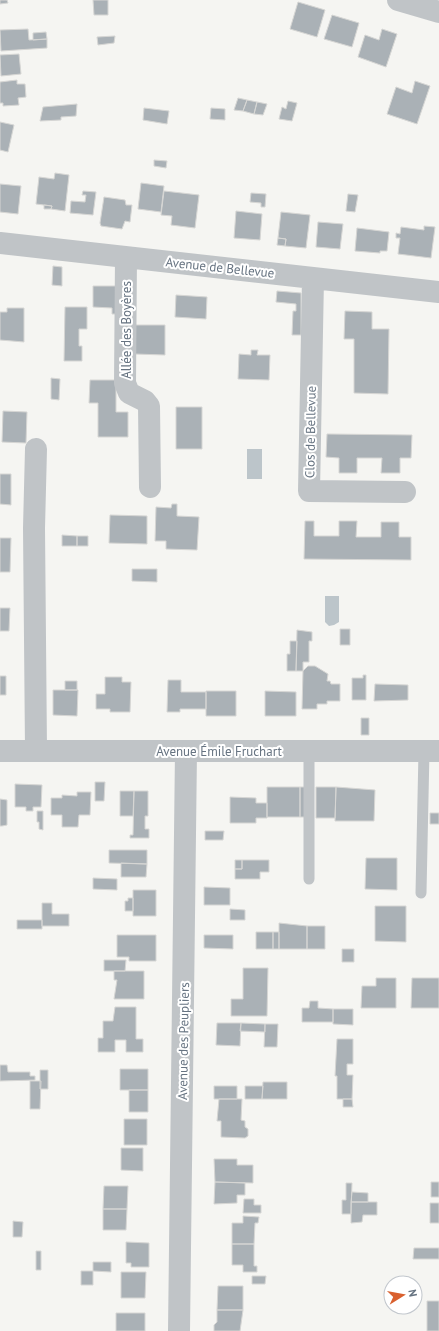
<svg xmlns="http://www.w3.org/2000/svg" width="439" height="1331" font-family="'PT Sans',sans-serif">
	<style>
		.water { fill: #bcc5ca }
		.building { fill: #aab1b6; stroke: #d6d6d4 }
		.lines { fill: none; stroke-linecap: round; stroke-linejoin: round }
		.service { stroke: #c0c4c7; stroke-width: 11 }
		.minor { stroke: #c0c4c7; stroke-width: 22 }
		.labels { text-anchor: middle; stroke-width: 4; stroke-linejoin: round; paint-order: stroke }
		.street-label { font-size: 13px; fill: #667381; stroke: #fff }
	</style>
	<rect width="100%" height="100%" fill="#f5f5f2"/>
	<path class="water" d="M247 449H262V479H247Z
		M325 596H339V622L334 625 329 626 325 622Z"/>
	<path class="building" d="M0 0H7L8 3 0 4Z
		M93 0H108V15H94Z
		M298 2 325 10 317 37 290 29Z
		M332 15 359 23 352 47 324 39Z
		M28 29 29 40 47 39V48L1 51 0 30Z
		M382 29 397 34 386 67 358 57 365 35 379 40Z
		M46 32 47 39 33 40V33Z
		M115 36 114 43 98 45 97 37Z
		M19 54 21 74 1 76 0 55Z
		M17 80V84H25L26 97 18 98 19 105 3 106V103H0V82Z
		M415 81 430 86 417 124 387 114 396 87 412 93Z
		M238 98 247 100 243 111 234 110Z
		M247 100 257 102 254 114 243 111Z
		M288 101 297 103 292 121 279 119 282 107 286 109Z
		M257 102 267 104 263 115 254 114Z
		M77 104 76 116 61 117V120L40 121 43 107Z
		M144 108 169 111 167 124 143 120Z
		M211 108 225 109V120L210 119Z
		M0 122 14 125 8 152 0 150Z
		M154 160 167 161 166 168 154 166Z
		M55 173 69 175 65 211 51 209 52 206 36 204 39 177 54 179Z
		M141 183 164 186 161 212 138 209Z
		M0 184 21 186 18 214 0 212Z
		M83 191 96 192 93 215 70 213 71 201 85 202 86 195H82Z
		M164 191 199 195 195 228 171 225 172 216 161 215Z
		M251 193 266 194 265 207H261V203L250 202Z
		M348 194 358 195 355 212 346 211Z
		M104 197 125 200 126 205H132L130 222 125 221 122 229 101 226 100 223Z
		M44 205 52 206 51 209H44Z
		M236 211 262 214 260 240 234 238Z
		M281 212 310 215 306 248 285 246 286 239 278 238Z
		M318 222 343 224 340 249 316 247Z
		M424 226 435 227 431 258 398 254 400 238H396V233L400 234 401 227 424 230Z
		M357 228 389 232 387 251H380V253L355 251Z
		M278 238 286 239 285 246 277 245Z
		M53 266 62 267V286L52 285Z
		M93 286H116V314H112V308L93 307Z
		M277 291 301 293V335H292L293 311H296V304L276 302Z
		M176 295 207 297 206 319 175 317Z
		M65 307H87V329H79V346H82V361H64Z
		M7 308H24V342L0 340V312H7Z
		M345 311 372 312V329H389L388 394 354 393V339H344Z
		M135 325H165V355L135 354Z
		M251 350H258L257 355H270L269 380 238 379 239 354 251 355Z
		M51 378 60 379 59 400 51 399Z
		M90 380H116V412H128V437H98V403H89Z
		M176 407H202V449H176Z
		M3 411 27 412 26 443 2 442Z
		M327 434 412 435 411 458H400V473H381L382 458H357V473H339V458L326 457Z
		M0 474H11V505L0 504Z
		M172 504H177V516L199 517 197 550 166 549V541H155L156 507 171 508Z
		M110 515 147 516V544L109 543Z
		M305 521H314V536H339V521H357L356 537H381V522H399V537H411V560L304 559Z
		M62 535 77 536V546H62Z
		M77 536H88V546H77Z
		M0 538H11L10 572H0Z
		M132 569H157V582L132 581Z
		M0 608H10L9 631H0Z
		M340 629H350V645H340Z
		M297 630 312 632V641H309V662H303V671H296Z
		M290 641H297L296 671H287V654H290Z
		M308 666H315L328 674 327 681H330L331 684H340V701H327V704H317V709H302L303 671Z
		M363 675H366V700H352V678H363Z
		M0 676H6V695H0Z
		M105 677H122V682H131L130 712H110V709H96V694H105Z
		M168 680H181V692H206V709H180V712H167Z
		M65 681H77V690H65Z
		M375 684 408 685V700L374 701Z
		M53 690H78L77 716 53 715Z
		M206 691H236V716H206Z
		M265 691 296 692V716H265Z
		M361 718H369V735H361Z
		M95 782H105L104 801H95Z
		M15 784 42 785 41 807H33V811H26V807H15Z
		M267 787H300V817H267Z
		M300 787H305V817H300Z
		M316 787H336L335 818H316Z
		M336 787 375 790 374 821H335Z
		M120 791H134L133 816H120Z
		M134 791H148V816H145V829H149V838H130V835H133Z
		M77 792H91L90 815H79L78 827H62V815H51V798H62V795L77 796Z
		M230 797 256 798V803H267V818H256V823H230Z
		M0 799 7 800V825L2 826H0Z
		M37 811H43V830L39 829V822H37Z
		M430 813H439V824H430Z
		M205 831H224L223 840H205Z
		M109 850H147V864L109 863Z
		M366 858H397V890L365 889Z
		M235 860H242V869H235Z
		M242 860H269V872H260V879H235V869H242Z
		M121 863 147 864 146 877H121Z
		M93 878 117 879V890L93 889Z
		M204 887 230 888V905H204Z
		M133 890H156V916H133Z
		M128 898H133V911H125V901H128Z
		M42 903H52V914H69V926H42Z
		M375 906H406V942L375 941Z
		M230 909 245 910V920H230Z
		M17 920H42V929H17Z
		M279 923 307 926V949H279Z
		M307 926H325V949H307Z
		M256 932H273V949H256Z
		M273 932H279V949H273Z
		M117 935H156V961H129V957H117Z
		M204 935H233V949L204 948Z
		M342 949H354V962H342Z
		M104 960H126L125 971H104Z
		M243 968H268L267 1016H231V999H243Z
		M114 971H144V999H114L117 980H114Z
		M376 978H396V1008H361L362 986H376Z
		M412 978H439V1008H411Z
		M310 1001H318V1008L333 1009V1022H302V1008H309Z
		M115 1007H136V1039H143V1052H126V1040H115V1052H98V1038H103V1021H113Z
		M333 1009H353V1025L333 1024Z
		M217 1023H241L240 1046 216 1045Z
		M241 1023 265 1024V1032L240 1031Z
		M265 1024H278L277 1047H264Z
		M337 1039H353V1064H347V1075H353L352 1099H337V1076H335Z
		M0 1065H7L8 1072H30V1076H35V1080L0 1081Z
		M120 1069H148V1090H120Z
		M40 1070H48V1089H40Z
		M30 1081H41L40 1109H30Z
		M263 1082H287V1099H262Z
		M214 1086H237V1099H214Z
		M245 1086H263L262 1099H245Z
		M129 1090H148V1112H129Z
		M219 1099H242L241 1120 245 1121V1127L248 1129V1136L245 1138 221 1137V1121H217Z
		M343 1099H352L353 1107H343Z
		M124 1119H147V1145H124Z
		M121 1148H143V1171L121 1170Z
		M214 1159H237V1165H253V1183L215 1182Z
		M215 1182 245 1183V1195H237V1203L214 1204Z
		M431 1182H439V1197H431Z
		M346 1183H352L351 1214H342V1200H346Z
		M104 1186H128L127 1209H103Z
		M352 1192 368 1193V1202H351Z
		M244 1199H254V1205H261V1213H243Z
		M351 1202H377V1215H363L362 1222 351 1223Z
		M430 1203H439V1223H430Z
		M103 1209H127L126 1230H103Z
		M243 1216 259 1217 258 1223H255L254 1244H232V1223H243Z
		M13 1221 23 1222 22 1237H13Z
		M126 1242 149 1243V1267H131V1263H126Z
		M232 1244H254V1266H257V1272H243V1265H232Z
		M414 1248H439V1259H413Z
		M36 1251H41V1270H36Z
		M93 1262H111V1272L93 1271Z
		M81 1271H93V1285H81Z
		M121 1272H146L145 1298H121Z
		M252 1276H266L265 1284H252Z
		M218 1286H243V1310H217Z
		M427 1301H439V1331H427Z
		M217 1310H243L240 1331H214V1325L217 1322Z
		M116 1313H145V1331H116Z"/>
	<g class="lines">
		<path class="service" d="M309 751V879
			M421 893 424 751"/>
		<path class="minor" d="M398 0 439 12
			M0 243 439 292
			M126 257 125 383 129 393 145 401 149 406 150 487
			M313 278 309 491 405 492
			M36 449 34 528 36 750
			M0 751H439
			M179 1331 186 751"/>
	</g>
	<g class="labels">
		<g class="street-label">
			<text transform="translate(220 267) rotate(6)" y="5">Avenue de Bellevue</text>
			<text transform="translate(126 330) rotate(-90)" y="5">Allée des Boyères</text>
			<text transform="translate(310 432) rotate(-89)" y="5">Clos de Bellevue</text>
			<text x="219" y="756">Avenue Émile Fruchart</text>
			<text transform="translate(183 1041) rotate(-89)" y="5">Avenue des Peupliers</text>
		</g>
	</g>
	<g transform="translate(403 1295) rotate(79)"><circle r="19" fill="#ffffff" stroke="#c2c7cd"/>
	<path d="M0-3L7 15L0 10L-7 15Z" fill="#d9602e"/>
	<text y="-6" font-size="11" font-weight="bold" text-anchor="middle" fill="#667381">N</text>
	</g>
</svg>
